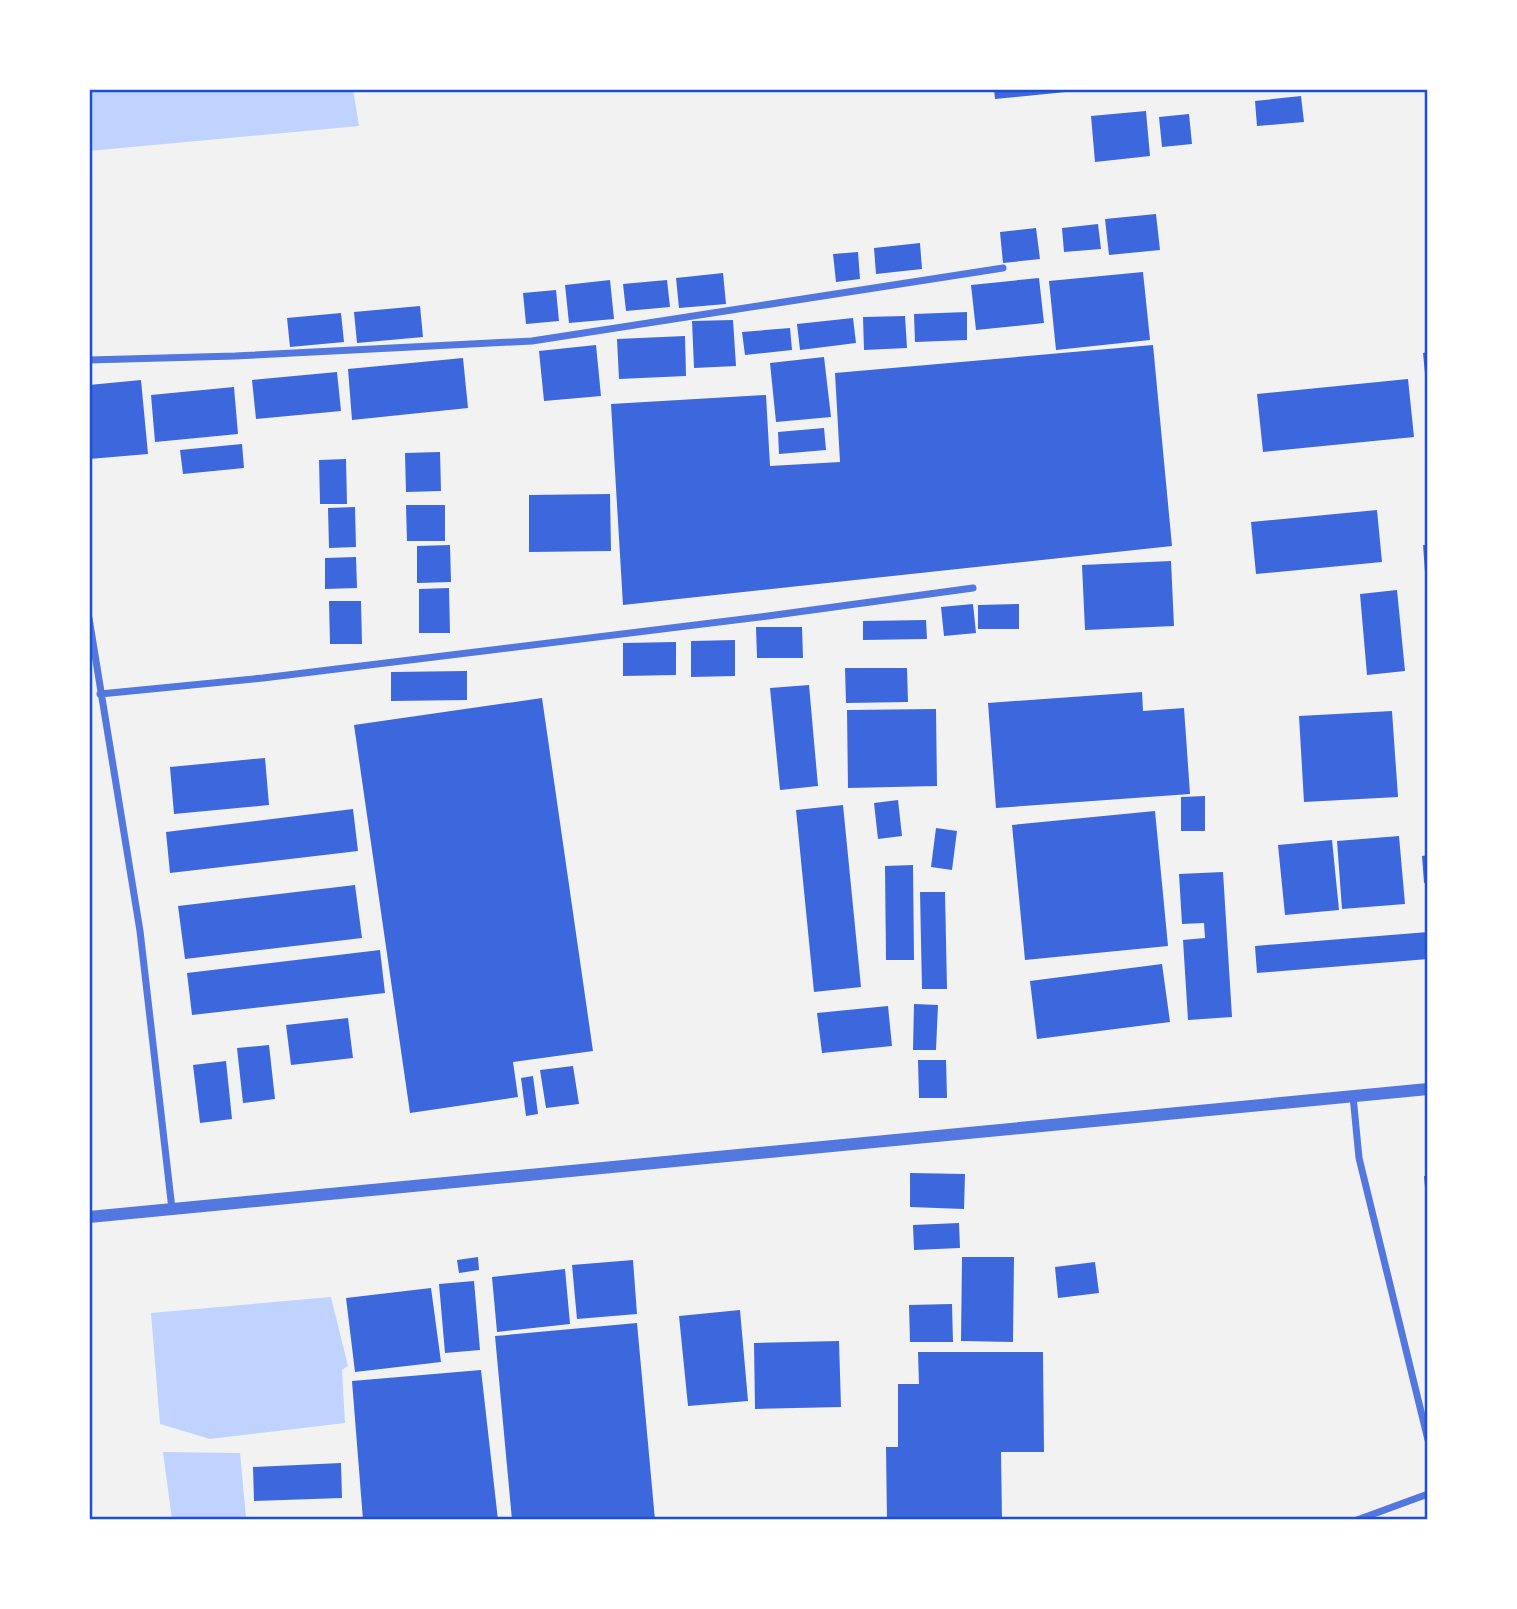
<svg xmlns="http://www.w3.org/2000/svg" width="1517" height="1609" font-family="Cabin,sans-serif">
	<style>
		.water { fill: #bfd3fe }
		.building { fill: #3d67dc }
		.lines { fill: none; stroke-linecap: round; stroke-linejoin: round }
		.minor { stroke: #5277de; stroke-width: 7 }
		.tertiary { stroke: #5277de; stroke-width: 12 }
		.neatline { fill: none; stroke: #1d4ed8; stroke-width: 2.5 }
	</style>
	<rect width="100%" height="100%" fill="#f2f2f2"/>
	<path class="water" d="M89 89H353L359 126 89 151Z
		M331 1297 348 1366 342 1370 345 1423 210 1439 160 1424 151 1313Z
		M163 1452 240 1453 246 1517 278 1520H172Z"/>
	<path class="building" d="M994 89H1076V91L995 99Z
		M1301 96 1304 122 1257 126 1255 101Z
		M1146 111 1150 156 1095 162 1091 116Z
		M1189 114 1192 144 1162 147 1159 117Z
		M1156 214 1160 250 1109 255 1105 219Z
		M1098 224 1101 249 1064 252 1062 228Z
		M1036 228 1040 259 1003 263 1000 232Z
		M920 243 922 269 876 274 874 248Z
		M858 252 860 279 836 282 833 254Z
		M1143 272 1150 340 1056 350 1049 281Z
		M723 273 726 304 679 308 676 278Z
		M1039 278 1044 323 976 330 971 285Z
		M610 280 614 319 569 323 565 285Z
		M667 280 670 307 626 311 623 284Z
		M556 290 559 321 526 324 523 293Z
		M420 306 423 337 357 343 354 312Z
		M967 312V340L915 342 914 314Z
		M341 313 344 342 290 347 287 318Z
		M905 316 907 348 864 350 863 317Z
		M853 318 856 343 800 350 797 324Z
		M733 320 736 366 694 368 692 321Z
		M790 328 792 350 745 355 742 332Z
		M685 336 686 376 619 379 617 339Z
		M596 345 601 396 544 401 539 351Z
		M1153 345 1172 546 623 605 611 404 766 395 770 466 840 462 835 373Z
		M1428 352V384H1426L1423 353Z
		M824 357 831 417 776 422 770 363Z
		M463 358 468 408 352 420 348 369Z
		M337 372 341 411 256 419 252 380Z
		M1408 379 1414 437 1263 452 1257 394Z
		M141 380 148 454 89 459V385Z
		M234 387 238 434 155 442 151 395Z
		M824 428 826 450 779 454 778 432Z
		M242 444 244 468 183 474 180 450Z
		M440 452 441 491 406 492 405 453Z
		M346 459 347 504H320L319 460Z
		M610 494 611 551 529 552V495Z
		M406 505H445V541H407Z
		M355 507 356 547 329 548 328 508Z
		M1377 510 1382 562 1256 574 1251 522Z
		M450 545 451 582 417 583V546Z
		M1423 545H1428V586H1426Z
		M356 557 357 588 325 589V558Z
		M1171 561 1174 626 1085 630 1082 565Z
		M449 588 450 633H419V589Z
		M1397 590 1405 671 1367 675 1360 594Z
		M329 601H361L362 644H330Z
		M973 604 976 633 944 636 941 607Z
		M1019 604V629H978V605Z
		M926 620 927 639 863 640V621Z
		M756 627H802L803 658H757Z
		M735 640V676L691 677V641Z
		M676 642V675L623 676V643Z
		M845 668H907L908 702 846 703Z
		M467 671V700L391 701V672Z
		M809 685 818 786 780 790 770 688Z
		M1142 692 1143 711 1184 708 1190 794 996 808 988 703Z
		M542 698 593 1051 513 1062 518 1097 410 1113 354 725Z
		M936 709 937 786 848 788 847 710Z
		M1392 711 1398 797 1304 802 1299 716Z
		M265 758 269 805 174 814 170 767Z
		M1205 796V831H1181V797Z
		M898 800 902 836 878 839 874 803Z
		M843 805 861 987 814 992 796 810Z
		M353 809 358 851 170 873 166 832Z
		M1155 811 1168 946 1025 960 1012 825Z
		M936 828 957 831 952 870 931 867Z
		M1399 836 1405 904 1342 909 1337 841Z
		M1332 840 1339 910 1285 915 1278 845Z
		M1428 855V883H1424L1422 856Z
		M913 865 914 960H886L885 866Z
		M1223 872 1232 1017 1188 1020 1183 940 1205 938 1204 923 1182 924 1179 874Z
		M355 885 362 938 185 959 178 906Z
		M920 892H945L947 989H922Z
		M1428 932V959L1257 973 1255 946Z
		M380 950 385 993 192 1015 187 973Z
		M1162 964 1170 1022 1037 1039 1030 981Z
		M914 1004 938 1005 936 1050H913Z
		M888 1006 892 1046 822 1053 817 1013Z
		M348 1018 353 1058 291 1065 286 1025Z
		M269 1045 275 1099 243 1103 237 1048Z
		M918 1060H946L947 1098H919Z
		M226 1061 232 1119 200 1123 193 1065Z
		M573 1066 579 1104 546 1108 540 1070Z
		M533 1076 538 1114 526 1116 521 1078Z
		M910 1173 965 1174 964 1209 910 1207Z
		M1424 1176H1428V1199H1426Z
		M959 1223 960 1248 914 1250 913 1225Z
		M478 1257 479 1270 459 1273 457 1260Z
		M962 1257H1014L1013 1342 961 1341Z
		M633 1260 637 1314 577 1319 572 1265Z
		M1095 1262 1099 1293 1058 1298 1055 1267Z
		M565 1269 570 1324 497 1332 492 1277Z
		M474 1281 480 1350 445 1353 439 1284Z
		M431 1288 441 1362 355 1372 346 1298Z
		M952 1304 953 1342H910L909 1305Z
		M740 1310 748 1401 688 1406 679 1316Z
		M637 1323 655 1520H512L495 1336Z
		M839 1341 841 1407 755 1409 754 1343Z
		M918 1352H1043L1044 1452H1001L1002 1520H887L886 1447H898V1384H919Z
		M481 1370 498 1520H363L352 1381Z
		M341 1463 342 1498 254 1501 253 1467Z"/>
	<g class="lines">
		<path class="minor" d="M89 360 235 356 532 341 1003 268
			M89 618 140 931 172 1209
			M100 694 263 678 768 616 973 588
			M1353 1096 1359 1158 1428 1440
			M1357 1520 1428 1494"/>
		<path class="tertiary" d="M89 1217 1428 1089"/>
	</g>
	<rect width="1517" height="1609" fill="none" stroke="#ffffff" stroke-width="182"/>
	<rect x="91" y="91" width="1335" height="1427" class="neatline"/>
</svg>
